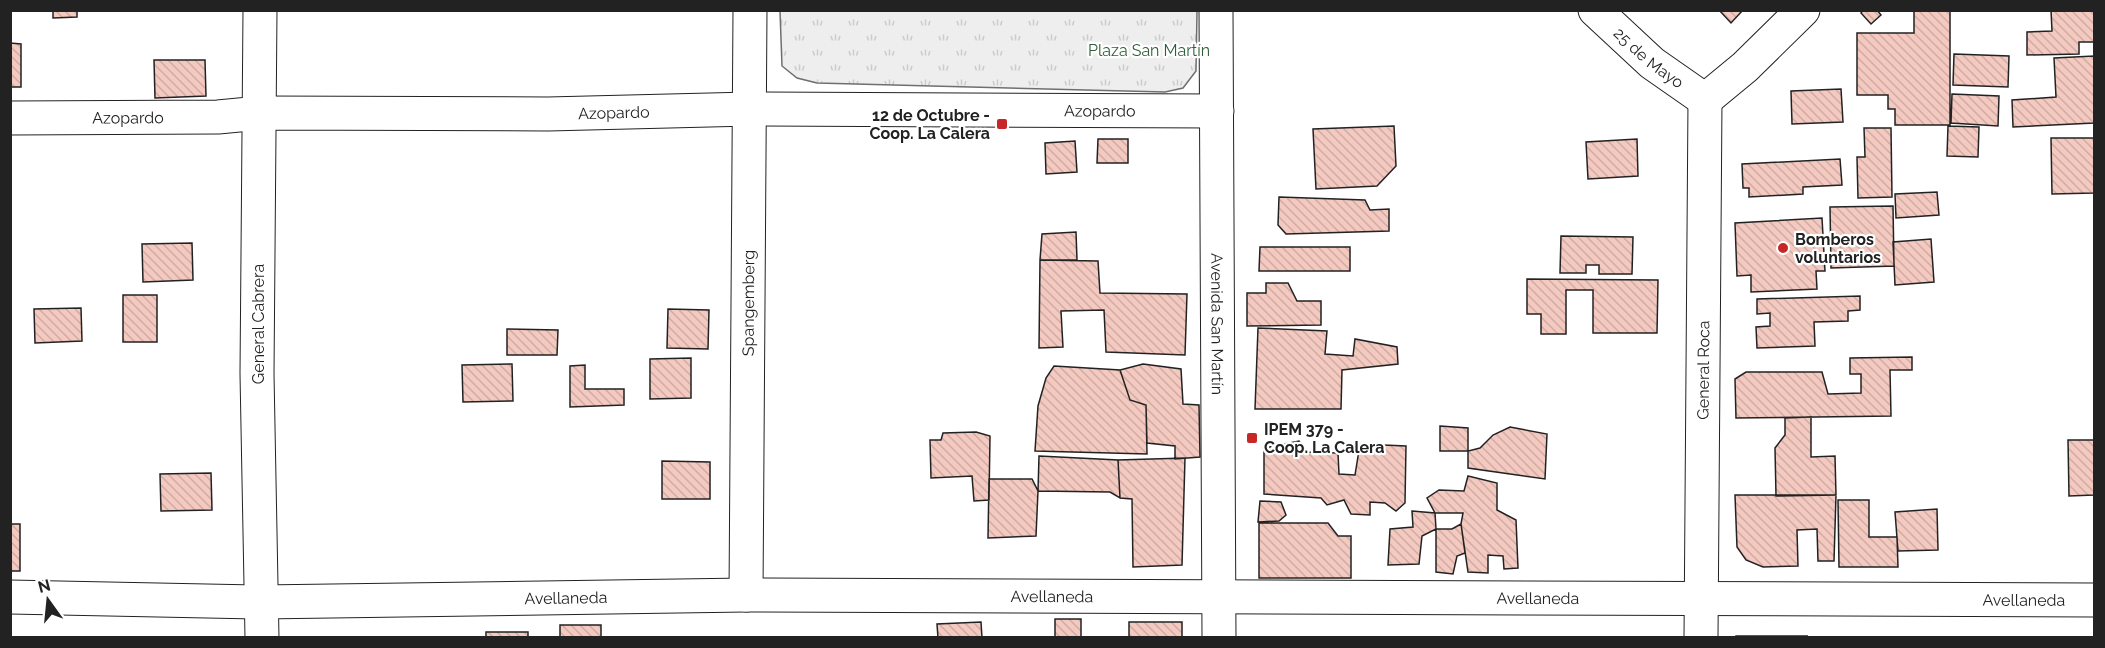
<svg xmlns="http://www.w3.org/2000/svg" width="2105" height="648" font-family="Raleway,sans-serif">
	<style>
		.park { fill: url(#park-tufts); stroke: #6f6f6f; stroke-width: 1.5 }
		.building { fill: url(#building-back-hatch); stroke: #222; stroke-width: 1.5 }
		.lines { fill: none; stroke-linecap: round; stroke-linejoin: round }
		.minor-casing { stroke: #222; stroke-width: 35 }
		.minor { stroke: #fff; stroke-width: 33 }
		.poi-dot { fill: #c62828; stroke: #fff; stroke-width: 2 }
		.labels { text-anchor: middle; stroke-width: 4.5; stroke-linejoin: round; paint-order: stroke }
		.park-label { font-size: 16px; fill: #2f5e38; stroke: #fff }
		.street-label { font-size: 16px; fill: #222; stroke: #fff }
		.poi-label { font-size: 16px; font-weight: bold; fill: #222; stroke: #fff; text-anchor: start }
	</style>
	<defs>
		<pattern id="park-tufts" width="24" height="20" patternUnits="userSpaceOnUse" patternTransform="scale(1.5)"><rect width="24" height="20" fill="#eee"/><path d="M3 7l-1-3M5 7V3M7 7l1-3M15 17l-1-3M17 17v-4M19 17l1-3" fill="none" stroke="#ccc"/></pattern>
		<pattern id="building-back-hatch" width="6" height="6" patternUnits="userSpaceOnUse" patternTransform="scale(1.5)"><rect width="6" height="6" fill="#f3c9c0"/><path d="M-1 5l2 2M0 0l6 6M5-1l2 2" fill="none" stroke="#d0aca5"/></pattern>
	</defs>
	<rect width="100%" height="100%" fill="#fff"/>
	<path class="park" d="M780 11H1197L1196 71 1183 88 1165 92 817 83 797 78 782 66Z"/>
	<path class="building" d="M53 10H77V17L53 18Z
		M1719 10H1743L1731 23Z
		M1863 10H1877L1881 15 1871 24 1861 13Z
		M1914 10H1950V125H1895V109H1888V95H1857V33H1914Z
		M2051 10H2094V42H2079V54L2027 55V32L2052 31Z
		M10 43 21 44V87H10Z
		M1954 54 2009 56 2008 87 1953 85Z
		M2094 56V123L2013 127 2012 100 2056 97 2054 58Z
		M154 60H205L206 96 155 98Z
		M1841 89 1843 122 1792 124 1791 91Z
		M1952 94 1999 96 1998 126 1951 123Z
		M1394 126 1396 166 1377 186 1316 189 1313 129Z
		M1948 126 1979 127 1978 157 1947 156Z
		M1864 128H1891L1892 197 1858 198 1857 157H1865Z
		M2051 138H2094V193L2052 194Z
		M1098 139H1128V163H1097Z
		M1637 139 1638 176 1588 179 1586 142Z
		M1075 141 1077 172 1046 174 1045 143Z
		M1840 159 1842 185 1803 187V194L1749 197V188H1743L1742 164Z
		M1937 192 1939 215 1896 218 1895 194Z
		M1279 197 1365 200 1370 210 1389 209V231L1286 234 1278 225Z
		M1893 206 1894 266 1831 268 1830 207Z
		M1822 218 1825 271H1816L1817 289 1751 292V275L1737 276 1735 223Z
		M1076 232 1077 260H1040L1042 234Z
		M1561 236 1633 237 1632 274H1599V265H1586V273H1560Z
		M1931 239 1934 282 1895 285 1893 242Z
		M192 243 193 280 143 282 142 244Z
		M1260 247H1350V271H1259Z
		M1040 260 1098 261 1100 293 1187 294 1185 355 1106 352 1104 310 1061 311 1063 347 1039 348Z
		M1527 279 1658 280 1657 333H1593V290H1566V334H1541V314H1527Z
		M1266 283H1288L1297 301H1321V325L1247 326V293H1266Z
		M123 295H157V342H123Z
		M1860 296V310L1848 311V321L1814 322 1815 346 1757 348 1756 327 1770 326V313L1757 314V299Z
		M81 308 82 341 35 343 34 309Z
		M668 309 709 310 708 349 667 348Z
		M1258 328 1327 331 1325 354 1353 356 1355 339 1397 347 1398 364 1342 370 1341 409H1255Z
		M507 329 558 330 557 355H507Z
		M1912 357V370H1890L1891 416 1736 418 1735 379 1746 372H1822L1828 394 1861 393V374H1850V358Z
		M691 358V398L650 399V359Z
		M512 364 513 401 463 402 462 365Z
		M1143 364 1181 369 1183 404 1199 405 1200 457 1175 459V446L1147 443 1146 405 1130 400 1120 370Z
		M585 365V389H624V405L570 407V366Z
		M1054 366 1120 370 1130 400 1146 405 1147 454 1035 451 1038 406 1046 378Z
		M1811 417V457L1835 456 1836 495 1776 496 1775 448 1785 435V418Z
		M1440 426 1468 428V451H1440Z
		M1510 427 1547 434 1545 479 1468 468V451L1480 448 1493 435Z
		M976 432 990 436 989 500 974 501 972 476 931 478 930 440H941L943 433Z
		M2068 440H2094V495L2069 496Z
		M1299 441 1306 452 1338 453 1339 474 1355 475 1360 444 1406 446 1405 503 1396 511 1385 503 1370 502V515L1351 514 1344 500 1327 505 1321 498 1264 494V448Z
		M1039 456 1118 460 1120 498 1110 492 1038 491Z
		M1185 458 1182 565 1133 567 1132 499 1120 498 1118 460Z
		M662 461 710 462V499H662Z
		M211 473 212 510 161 511 160 474Z
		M1468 476 1497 483V510L1516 520 1518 568 1504 569 1503 556 1488 555V573L1468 572 1461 524 1463 513H1435L1427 498 1439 490 1464 491Z
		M989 479H1032L1038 491 1036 536 988 538Z
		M1735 495H1836L1834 561H1818L1817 529 1797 530 1798 566 1763 567 1746 560 1737 547Z
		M1838 500H1869V537H1897L1898 567H1839Z
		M1260 501 1281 502 1286 515 1279 521 1258 522Z
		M1937 509 1938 550 1898 551 1895 512Z
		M1412 511 1435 513 1436 529 1422 536 1419 564 1388 565 1390 529 1413 527Z
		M1259 523H1328L1338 536H1351V578H1259Z
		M10 524H20V571H10Z
		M1461 524 1465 553 1457 556 1453 574 1436 572V529H1452Z
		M1055 619H1081V638H1055Z
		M981 622 982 638H938L937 624Z
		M1129 622H1182V638H1129Z
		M560 625H601V638H560Z
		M486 632H528V638H486Z
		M1736 636H1808L1736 638Z"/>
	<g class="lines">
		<defs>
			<g id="minor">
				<path d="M260 10 257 374 262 638"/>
				<path id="s1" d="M1216 10 1219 638"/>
				<path id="s2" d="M1595 10 1652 63 1705 100"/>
				<path d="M1705 100 1745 67 1803 10"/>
				<path id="s3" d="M10 118 218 117 260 113 548 114 750 109 1217 111"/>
				<path id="s4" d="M746 595 750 10"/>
				<path id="s5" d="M10 597 261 602 746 595 2094 600"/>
				<path id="s6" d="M1701 638 1705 100"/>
			</g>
		</defs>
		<use href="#minor" class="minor-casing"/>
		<use href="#minor" class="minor"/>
	</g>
	<g class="poi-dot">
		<rect x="996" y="118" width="12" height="12" rx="3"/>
		<circle cx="1783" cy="248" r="6"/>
		<rect x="1246" y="432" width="12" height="12" rx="3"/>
	</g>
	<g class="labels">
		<g class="park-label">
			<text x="1149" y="56">Plaza San Martín</text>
		</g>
		<g class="street-label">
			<text dy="6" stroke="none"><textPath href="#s2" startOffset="72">25 de Mayo</textPath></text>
			<text dy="6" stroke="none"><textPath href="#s3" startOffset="1090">Azopardo</textPath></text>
			<text dy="6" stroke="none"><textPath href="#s3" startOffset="604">Azopardo</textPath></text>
			<text dy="6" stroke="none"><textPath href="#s3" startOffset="118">Azopardo</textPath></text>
			<text dy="6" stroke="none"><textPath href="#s4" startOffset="292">Spangemberg</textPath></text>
			<text transform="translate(258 324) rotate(-90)" y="6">General Cabrera</text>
			<text dy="6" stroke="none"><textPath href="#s1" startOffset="314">Avenida San Martín</textPath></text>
			<text dy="6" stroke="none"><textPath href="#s6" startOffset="268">General Roca</textPath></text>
			<text dy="6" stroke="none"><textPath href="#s5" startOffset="1042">Avellaneda</textPath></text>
			<text dy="6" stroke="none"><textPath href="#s5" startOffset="556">Avellaneda</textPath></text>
			<text dy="6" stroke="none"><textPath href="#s5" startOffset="1528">Avellaneda</textPath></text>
			<text dy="6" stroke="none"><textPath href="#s5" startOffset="2014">Avellaneda</textPath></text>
		</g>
		<g class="poi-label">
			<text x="990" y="121" text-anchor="end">12 de Octubre -<tspan x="990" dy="18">Coop. La Calera</tspan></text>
			<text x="1795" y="245">Bomberos<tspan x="1795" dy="18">voluntarios</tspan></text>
			<text x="1264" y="435">IPEM 379 -<tspan x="1264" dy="18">Coop. La Calera</tspan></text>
		</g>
	</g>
	<rect width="2105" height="648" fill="none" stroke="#222222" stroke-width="24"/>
	<g transform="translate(48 600) rotate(345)" stroke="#ffffff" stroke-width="4.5" paint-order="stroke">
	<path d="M0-4.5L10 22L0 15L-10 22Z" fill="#222222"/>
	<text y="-9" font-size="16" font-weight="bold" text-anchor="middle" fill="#222222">N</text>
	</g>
</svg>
